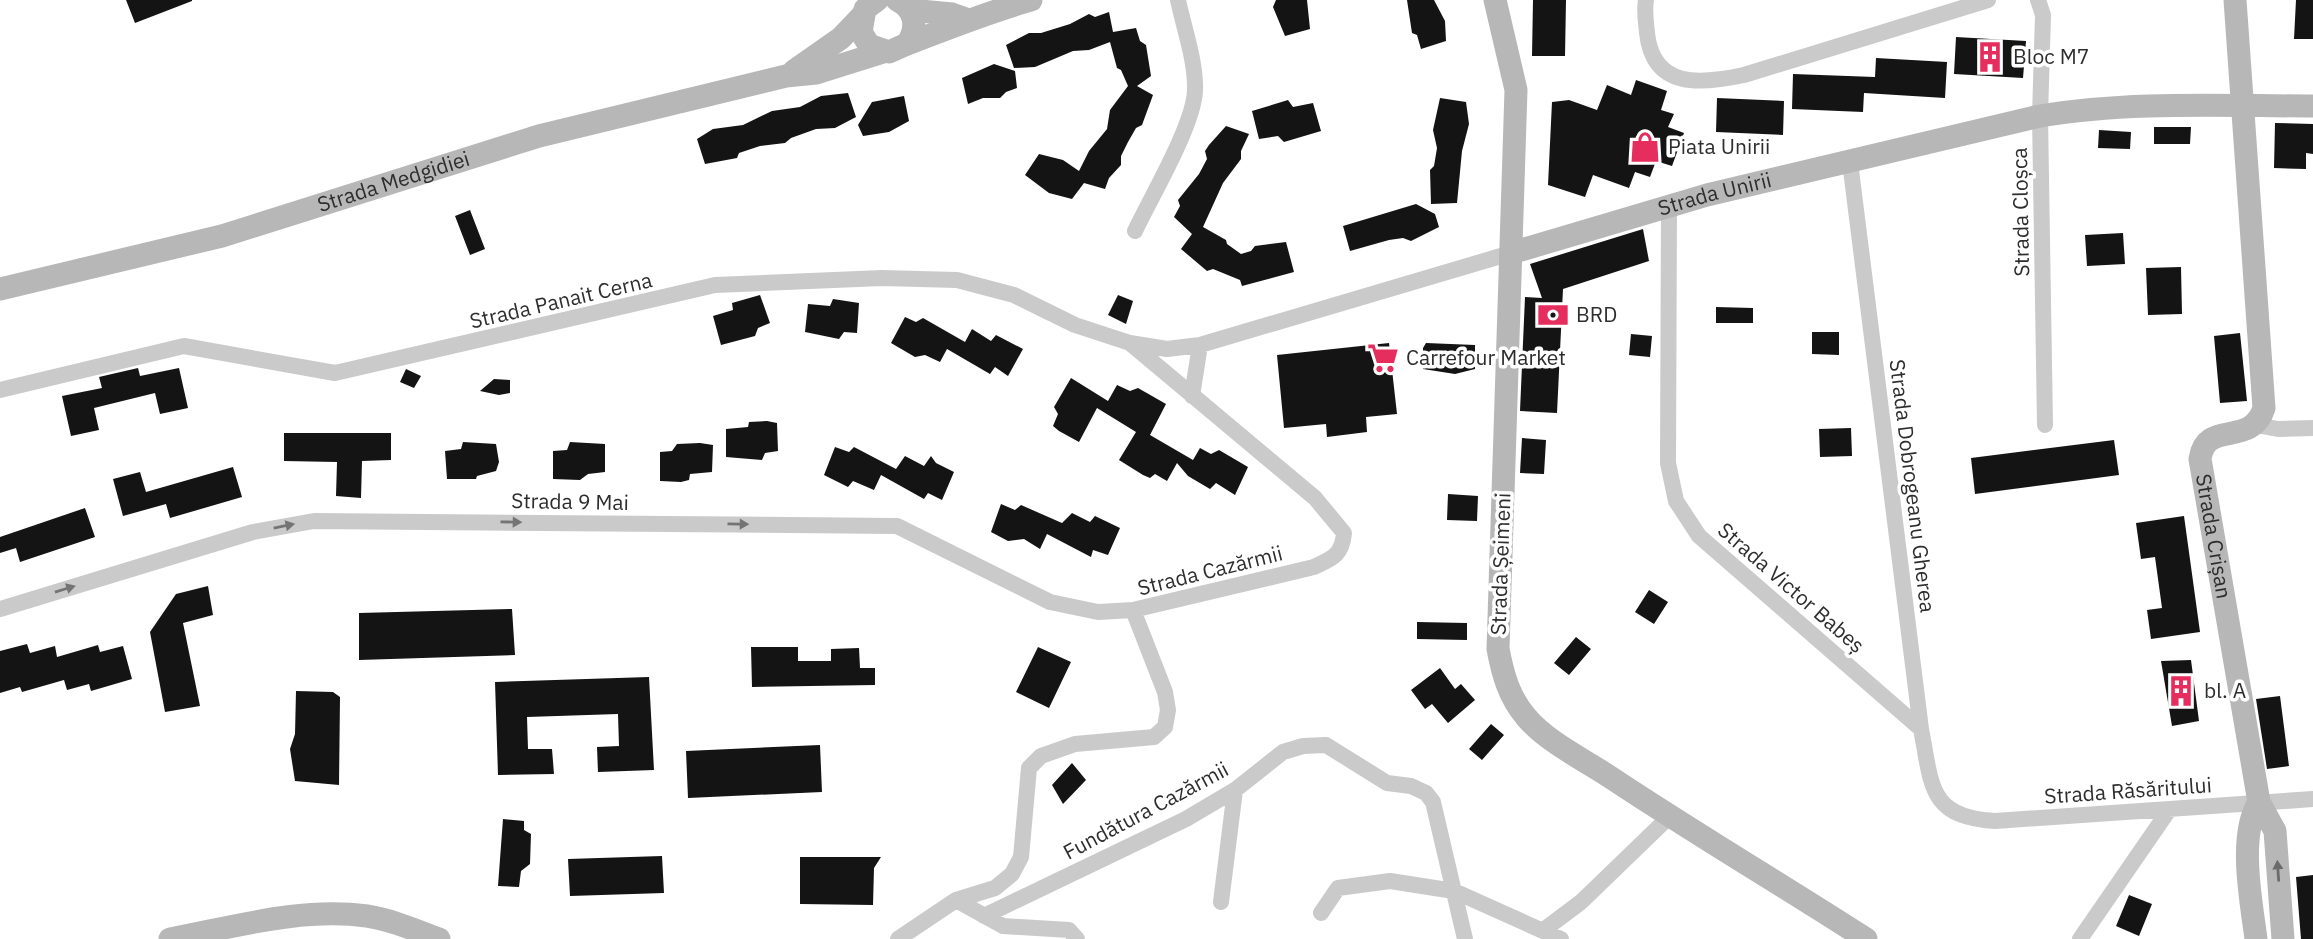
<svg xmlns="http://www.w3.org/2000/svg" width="2313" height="939" font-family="'IBM Plex Sans',sans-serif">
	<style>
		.building { fill: #141414 }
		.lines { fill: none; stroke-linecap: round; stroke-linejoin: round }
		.street { stroke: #cacaca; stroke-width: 16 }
		.secondary { stroke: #b7b7b7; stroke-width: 23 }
		.oneway { fill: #747474 }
		.oneway2 { fill: #6b6b6b }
		.labels { text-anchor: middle; stroke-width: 7; stroke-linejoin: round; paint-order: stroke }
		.poi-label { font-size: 21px; fill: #2d2d2d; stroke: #fff; text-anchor: start }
		.street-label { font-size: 21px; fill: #2d2d2d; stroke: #fff }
	</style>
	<rect width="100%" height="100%" fill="#fff"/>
	<path class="building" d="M126 0H192V1L135 23Z
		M1276 0H1307L1310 29 1285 36 1273 7Z
		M1407 0H1434L1445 21 1446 41 1421 49 1417 35 1412 33Z
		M1533 0H1566L1565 56H1532Z
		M2296 0H2313V39H2294Z
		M1109 12 1113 32 1136 28 1140 41 1146 45 1151 76 1137 86 1153 95 1142 125 1136 128 1128 142 1121 156V165L1109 178 1105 189 1084 183 1072 199 1049 193 1025 175 1039 154 1063 160 1079 171 1089 151 1107 129 1110 110 1128 86 1121 70 1117 68 1110 42 1089 50 1073 51 1035 67 1014 68 1006 45 1029 33H1041L1070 24 1089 14 1095 17Z
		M1956 37 2026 41 2023 78 1954 74Z
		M1876 58 1947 62 1945 98 1864 93 1863 112 1792 109 1793 74 1875 77Z
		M994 64 1015 71 1017 88 1006 92 1000 98H983L968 104 962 78Z
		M1636 80 1667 91 1661 110 1674 114 1668 127 1684 133 1672 166 1656 161 1650 177 1635 172 1629 188 1593 175 1585 197 1548 185 1552 102 1569 100 1597 110 1607 85 1631 95Z
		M848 93 856 117 835 128 816 129 791 138 785 143 760 146 739 153 737 158 705 164 697 139 713 129 743 125 772 111 800 107 821 96Z
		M904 96 909 121 889 132 863 136 858 125 872 102Z
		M1440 98 1466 102 1469 124 1462 151 1457 203 1431 204 1430 170 1434 166 1437 148 1433 130Z
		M1717 98 1784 101 1783 135 1716 132Z
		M1288 100 1293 107 1313 103 1321 131 1284 142 1278 136 1259 139 1252 111Z
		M2275 123 2313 124V154L2306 153V169L2274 168Z
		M1226 126 1249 134 1241 151V159L1223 183 1203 227 1226 240 1227 244 1241 254 1251 251 1255 246 1286 242 1294 272 1242 286 1240 280 1213 269 1207 271 1181 249 1192 234 1174 217 1180 206 1178 200 1199 174 1207 159 1205 151 1209 145Z
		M2154 127H2191L2190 144H2154Z
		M2099 130 2131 132 2130 149 2098 148Z
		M1416 204 1435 214 1439 227 1411 241 1403 238 1389 240 1350 251 1343 226Z
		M470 210 485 249 470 255 455 216Z
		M1643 229 1649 261 1563 289 1557 413 1520 411 1525 297 1542 298 1530 264Z
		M2123 233 2125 264 2087 266 2085 235Z
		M2181 267 2182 314 2148 315 2146 268Z
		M760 295 770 323 758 328 755 336 721 345 713 316 733 310 732 303Z
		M1118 295 1133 301 1126 324 1108 315Z
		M833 299 859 303 857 333 844 332 839 339 805 332 808 304 830 306Z
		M1716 307 1753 308V323H1716Z
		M905 317 916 322 923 318 965 342 972 329 991 341 996 335 1023 349 1008 376 995 367 990 374 947 349 940 362 925 355 915 357 891 343Z
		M1812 332H1839V355L1812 354Z
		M2240 333 2247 401 2220 403 2214 336Z
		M1631 334 1652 336 1650 357 1629 355Z
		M1389 343 1397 414 1366 417 1367 432 1327 437 1326 424 1284 428 1277 355Z
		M1426 343 1475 345V369L1455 374 1423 369V348Z
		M138 368 140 376 179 368 188 408 160 414 155 393 94 408 99 430 71 436 62 396 102 388 99 377Z
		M406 369 421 376 414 388 400 382Z
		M1071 378 1108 401 1117 385 1130 391 1138 388 1166 404 1150 435 1193 460 1200 448 1211 454 1219 450 1248 467 1235 495 1216 483 1210 489 1188 476 1177 463 1167 481 1155 474 1150 478 1143 475 1119 460 1136 432 1097 408 1079 442 1059 431 1053 426 1058 414 1054 407Z
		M494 379 510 380V393L499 395 480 391Z
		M767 421 777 423 778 451 765 453 762 460 726 457V429L748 427 749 422Z
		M1851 428 1852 456 1820 457 1819 429Z
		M284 433H391V460L362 461 361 498 336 496 337 462 284 461Z
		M1522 438 1546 440 1544 474 1520 473Z
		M2114 440 2119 475 1975 494 1971 458Z
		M463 442 496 444 499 462 496 471 477 476 476 479H447L445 451 461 449Z
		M570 442 605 444V472L588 474 580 480 553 479V451L567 450Z
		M700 443 713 445 712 472 690 474 689 480 681 482 660 481V452L672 451 677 444Z
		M835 447 849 452 854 447 896 469 905 456 924 466 931 456 936 463 954 472 942 500 928 493 924 499 881 475 874 490 853 481 848 487 824 475Z
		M233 467 242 497 170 518 166 504 123 516 113 479 140 472 146 492Z
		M1448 494 1478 496 1477 521 1447 520Z
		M1001 504 1015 510 1021 505 1062 523 1072 513 1090 522 1095 516 1120 528 1108 555 1093 550 1091 557 1047 534 1040 549 1024 539 1008 541 991 532Z
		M85 508 95 537 20 562 16 548 0 553V537Z
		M2184 516 2200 632 2151 639 2147 610 2162 608 2155 557 2141 559 2136 523Z
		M208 586 213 615 183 623 200 706 165 712 150 632 176 594Z
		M1649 590 1668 602 1654 624 1635 612Z
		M512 609 515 655 359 660V613Z
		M1417 622 1467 623V640L1417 639Z
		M1576 637 1591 649 1569 675 1554 663Z
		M27 644 30 653 55 646 57 657 98 645 100 652 123 646 132 679 91 691 89 684 67 690 64 680 22 692 20 687 0 693V651Z
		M751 647H798V661H831V649L859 648 860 668H875V685L752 687Z
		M1038 647 1071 662 1049 708 1016 692Z
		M2191 660 2199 721 2172 726 2161 661Z
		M1440 668 1455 689 1461 684 1475 700 1448 723 1432 704 1425 709 1411 690Z
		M649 677 654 770 598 772 597 747 619 746 618 714 527 717 528 749H552L554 774 498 775 495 682Z
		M296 691 333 692 340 697 339 785 295 781 290 749 295 734Z
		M2280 696 2289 766 2267 769 2256 699Z
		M1491 724 1504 735 1482 760 1469 749Z
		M820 745 822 792 688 798 686 751Z
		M1072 763 1086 780 1063 804 1052 785Z
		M503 819 524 821V830L531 834 530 864 521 871 519 887 498 886Z
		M662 856 664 893 570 896 568 859Z
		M800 857H881L874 868 873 905 800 904Z
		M2313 875V939H2301L2296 877Z
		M2129 895 2152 904 2139 936 2116 926Z"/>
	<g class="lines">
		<path class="street" d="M1646 0C1644 10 1646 22 1647 33 1653 90 1702 84 1744 75L1988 0
			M2038 0 2043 15 2040 116 2045 425
			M1850 162 1921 729C1932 785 1928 817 1995 821L2313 799
			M1669 205 1668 463 1676 501 1699 536 1921 729
			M1135 231C1151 197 1193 127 1195 91 1196 61 1184 29 1178 0
			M0 390 184 346 335 373 715 285 882 278 957 280 1014 295 1075 325 1130 343 1167 349 1200 345 1511 253
			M1192 396 1200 345
			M2256 425 2278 429 2313 428
			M0 609 253 532 314 521 897 526 1050 602 1098 612 1133 610
			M956 900 1003 926 1069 930 1077 939
			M1221 902 1235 790
			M1321 913 1338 888 1390 881 1454 891 1561 939
			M984 916 1186 819 1235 790 1283 752 1303 746 1326 745 1387 783 1411 786 1426 793 1433 802 1465 939
			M1545 929 1581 902 1670 816
			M898 939 956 900 995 888 1012 874 1021 857 1029 768 1041 756 1075 744 1154 737 1165 727 1168 710 1165 692 1133 610 1314 567C1333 558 1342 555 1344 533L1315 498 1130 343
			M2080 939 2169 810"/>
		<g class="secondary">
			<path d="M877 0 865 9 861 32 869 45 889 52 907 44C918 28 916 9 897 0"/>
			<path d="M1495 0 1516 90 1498 649C1503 675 1509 697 1526 717 1548 743 1585 760 1613 779 1696 834 1782 885 1866 939"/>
			<path id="s1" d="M2235 0 2264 408C2251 449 2206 418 2200 459L2259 802 2275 831 2283 939"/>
			<path d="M910 10 952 14 966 19"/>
			<path d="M907 44C949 28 988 12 1031 0"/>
			<path d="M794 71 841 38 862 16"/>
			<path id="s2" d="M1511 253 1707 195 2040 116C2129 101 2223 106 2313 106"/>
			<path id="s3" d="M0 289 222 236 539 136 786 76 816 73 883 52"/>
			<path d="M170 939C234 927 302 907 367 916 392 920 415 930 439 939"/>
			<path d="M2256 939C2251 900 2238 835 2259 802"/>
		</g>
	</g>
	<defs><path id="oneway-solid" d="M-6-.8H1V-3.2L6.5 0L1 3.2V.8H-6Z" transform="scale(1.75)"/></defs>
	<g class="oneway">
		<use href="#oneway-solid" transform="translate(511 522) rotate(1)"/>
		<use href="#oneway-solid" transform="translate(738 524) rotate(1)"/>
		<use href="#oneway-solid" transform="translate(284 526) rotate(-11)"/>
		<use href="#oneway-solid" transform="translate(65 589) rotate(-17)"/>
	</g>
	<use class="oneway2" href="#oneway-solid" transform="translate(2278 871) rotate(-94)"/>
	<defs>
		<symbol id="building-bare" viewBox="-9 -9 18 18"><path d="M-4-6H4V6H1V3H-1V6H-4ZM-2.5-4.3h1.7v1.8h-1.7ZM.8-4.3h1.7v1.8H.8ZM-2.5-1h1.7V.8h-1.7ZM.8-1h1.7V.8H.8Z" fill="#e52e5e" stroke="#fff" stroke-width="2.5" paint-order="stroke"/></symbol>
		<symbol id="shop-bare" viewBox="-9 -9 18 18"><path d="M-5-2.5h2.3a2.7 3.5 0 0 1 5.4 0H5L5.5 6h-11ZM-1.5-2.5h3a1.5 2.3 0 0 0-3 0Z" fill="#e52e5e" stroke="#fff" stroke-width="2.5" paint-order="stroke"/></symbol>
		<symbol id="bank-bare" viewBox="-9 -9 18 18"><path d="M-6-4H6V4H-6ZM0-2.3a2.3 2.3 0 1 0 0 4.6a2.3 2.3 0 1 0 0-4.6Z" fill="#e52e5e" stroke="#fff" stroke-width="2.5" paint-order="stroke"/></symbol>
		<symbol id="supermarket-bare" viewBox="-9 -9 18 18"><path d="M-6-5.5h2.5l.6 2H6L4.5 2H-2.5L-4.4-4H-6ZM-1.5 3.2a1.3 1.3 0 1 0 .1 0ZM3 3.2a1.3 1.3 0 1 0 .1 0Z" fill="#e52e5e" stroke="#fff" stroke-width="2.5" paint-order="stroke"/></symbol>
	</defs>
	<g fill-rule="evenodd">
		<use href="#building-bare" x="1968" y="35" width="44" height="44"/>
		<use href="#shop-bare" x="1623" y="125" width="44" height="44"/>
		<use href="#bank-bare" x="1531" y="293" width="44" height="44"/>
		<use href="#supermarket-bare" x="1361" y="336" width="44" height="44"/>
		<use href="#building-bare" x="2159" y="669" width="44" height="44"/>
	</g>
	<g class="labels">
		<g class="poi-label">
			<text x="2013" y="64">Bloc M7</text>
			<text x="1668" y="154">Piata Unirii</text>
			<text x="1576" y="322">BRD</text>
			<text x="1406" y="365">Carrefour Market</text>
			<text x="2204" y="698">bl. A</text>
		</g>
		<g class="street-label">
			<text dy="7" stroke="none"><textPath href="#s3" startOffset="408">Strada Medgidiei</textPath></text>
			<text dy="7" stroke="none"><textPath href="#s2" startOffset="212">Strada Unirii</textPath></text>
			<text transform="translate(2021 212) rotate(-91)" y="7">Strada Cloșca</text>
			<text transform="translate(561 301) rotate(-13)" y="7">Strada Panait Cerna</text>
			<text transform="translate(1912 486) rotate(83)" y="7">Strada Dobrogeanu Gherea</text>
			<text transform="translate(570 502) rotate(1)" y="7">Strada 9 Mai</text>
			<text dy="7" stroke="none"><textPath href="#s1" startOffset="576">Strada Crișan</textPath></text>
			<text transform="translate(1501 564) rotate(-88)" y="7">Strada Șeimeni</text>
			<text transform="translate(1210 571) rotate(-14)" y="7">Strada Cazărmii</text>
			<text transform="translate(1791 588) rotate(41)" y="7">Strada Victor Babeș</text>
			<text transform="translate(2128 791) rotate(-4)" y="7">Strada Răsăritului</text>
			<text transform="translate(1146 811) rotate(-28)" y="7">Fundătura Cazărmii</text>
		</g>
	</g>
</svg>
